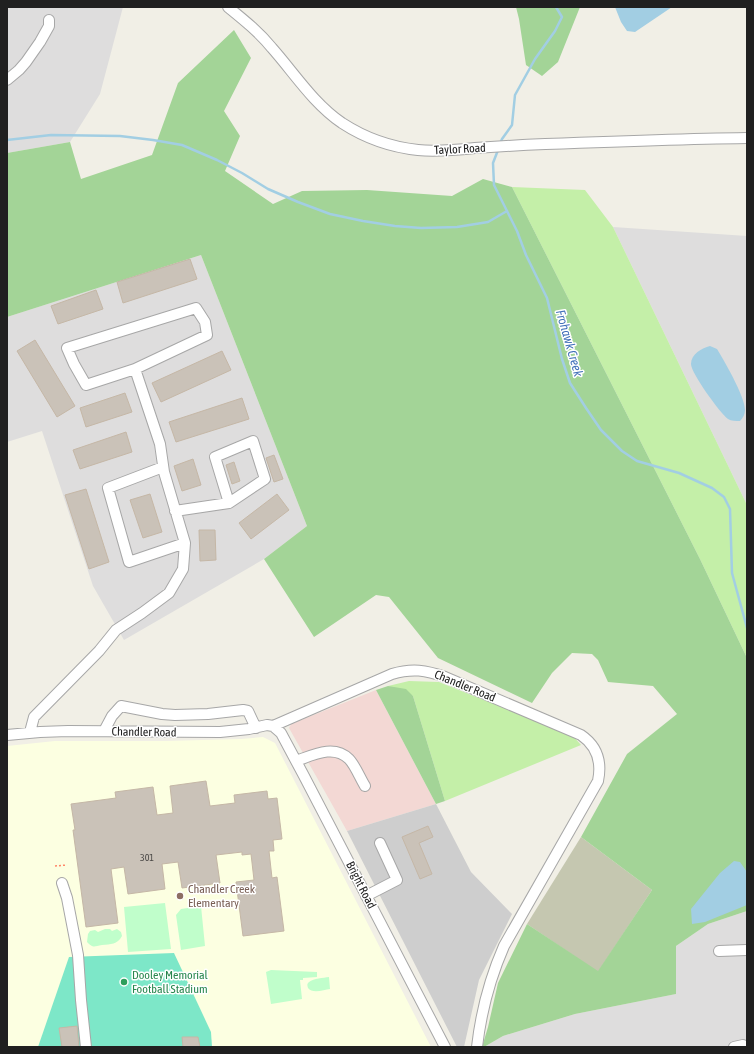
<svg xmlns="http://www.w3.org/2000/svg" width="754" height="1054" font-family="'Asap Condensed',sans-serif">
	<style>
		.residential { fill: #dedddd }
		.commercial { fill: #f3d8d4 }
		.education { fill: #fcffe1 }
		.religious { fill: #cecece }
		.construction { fill: #c5c7b0 }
		.grass { fill: #c4efa8 }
		.forest { fill: #a3d497 }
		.park { fill: #c0fecb }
		.pitch { fill: #7de7c8 }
		.water { fill: #a2cee3 }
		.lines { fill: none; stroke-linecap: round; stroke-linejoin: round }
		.stream { stroke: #a2cee3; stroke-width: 2.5 }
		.building { fill: #cac2b8; stroke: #c5b7a6 }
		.minor-casing { stroke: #a7a7a7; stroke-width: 12 }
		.path { stroke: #ff8769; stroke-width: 1.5; stroke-dasharray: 2 2; stroke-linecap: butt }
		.minor { stroke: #fff; stroke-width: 10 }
		.education-dot { fill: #8d6e63; stroke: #fff; stroke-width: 1.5 }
		.leisure-dot { fill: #2e9e5b; stroke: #fff; stroke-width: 1.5 }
		.labels { text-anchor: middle; stroke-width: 3; stroke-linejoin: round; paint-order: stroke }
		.number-label { font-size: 10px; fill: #4a4846 }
		.street-label { font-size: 12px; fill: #202020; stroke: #fff }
		.education-label { font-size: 12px; fill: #785e54; stroke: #fff; text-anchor: start }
		.leisure-label { font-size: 12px; fill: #27864d; stroke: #fff; text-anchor: start }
		.water-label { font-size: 13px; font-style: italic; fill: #4372b9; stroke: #fff }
	</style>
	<rect width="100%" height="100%" fill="#f1efe6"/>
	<path class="residential" d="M7 7H123L100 94 70 142 7 153Z
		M613 227 747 236V505Z
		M201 255 307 526 264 559 124 640 93 586 42 431 7 442V317Z
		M747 911V1047H484L503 1036 575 1014 676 994V946L708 924Z"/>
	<path class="commercial" d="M376 690 436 804 347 831 289 728 291 724Z"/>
	<path class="education" d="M263 737 275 743 431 1047H7V746L55 741H165L241 739Z"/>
	<path class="religious" d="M436 804 471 872 512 914 479 980 464 1047H457L347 831Z"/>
	<path class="construction" d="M581 837 652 890 598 972 527 924Z"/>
	<path class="grass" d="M512 187 585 190 613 227 747 505V658L700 559Z
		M409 681 439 682 573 736 581 745 445 801 413 696 388 686Z"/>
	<path class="forest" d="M516 7H580L558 62 542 76 526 65 519 19Z
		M234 30 251 58 224 111 240 136 225 171 273 204 302 191 367 190 452 196 483 179 512 187 700 559 747 658V911L708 924 676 946V994L575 1014 503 1036 484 1047H482L488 1027 498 983 527 924 598 971 652 890 581 837 627 754 677 714 653 686 608 682 598 660 592 654 572 653 552 673 532 703 438 658 389 597 376 595 314 637 264 559 307 526 201 255 7 317V153L70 142 81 179 152 155 178 83Z
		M388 686 406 689 413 696 445 801 436 804 376 690Z"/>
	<path class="park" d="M165 903 171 949 128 952 124 907Z
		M201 906 205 946 181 950 176 915 181 909Z
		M105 929H110L112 931 117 929 121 932 122 936C117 945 111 944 102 945 94 946 94 949 87 942L88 934 90 931 95 930 98 932Z
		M271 970 317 972V977L303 978V980H300L302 999 271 1004 266 972Z
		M329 977 330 989C324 990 312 994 308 988 307 985 307 984 309 982 314 978 323 978 329 977Z"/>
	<path class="pitch" d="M174 953 211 1032 212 1047H38L69 957Z"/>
	<path class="water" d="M615 7H672L635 32 627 31 621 22Z
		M710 346 717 349 720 354C727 366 745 397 745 410 745 414 743 418 740 421 736 421 731 421 728 419 720 413 691 373 691 364 691 354 702 348 710 346Z
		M734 861 740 862 747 872V905L705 922 692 924 691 909 720 873Z"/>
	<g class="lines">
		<path class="stream" d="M7 140 51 135 120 136 153 140 182 145 217 160 242 173 268 189 298 202 330 214 363 221 395 226 421 228 457 227 488 222 507 211
			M500 144 502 139 512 125 515 95 535 59 555 31 562 17 556 7
			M498 150 493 163 494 185 517 231 526 255 547 298 562 359 570 383 586 408 601 430 622 451 637 461 679 473 712 488 724 497 730 509 732 573 747 628"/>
	</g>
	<path class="building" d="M190 259 197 279 123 303 117 282Z
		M96 290 103 309 58 324 51 306Z
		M35 340 75 406 57 417 17 351Z
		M222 351 231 370 161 402 152 383Z
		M125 393 132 412 86 427 80 408Z
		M242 398 249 419 176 442 169 422Z
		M126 432 132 452 80 469 73 450Z
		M274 455 283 479 274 482 266 458Z
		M193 459 201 485 182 491 174 466Z
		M234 462 240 481 232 484 226 465Z
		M86 489 109 562 89 569 65 495Z
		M150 494 162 532 143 538 130 500Z
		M277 494 289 510 251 539 239 523Z
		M199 530H215L216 560 200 561Z
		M206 781 210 806 235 803 234 795 267 791 268 799 277 798 282 839 273 840 274 851H269L272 878 277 877 284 931 243 936 236 882 254 880 251 854 242 855V852L216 855 220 883 182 888 178 862 162 864 165 889 128 894 124 867 111 869 118 923 86 927 73 830H75L71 804 116 798 115 792 153 787 157 815 173 813 170 786Z
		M428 826 433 837 419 843 432 874 420 879 402 837Z
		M77 1026 79 1047H62L59 1028Z
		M182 1037H198L200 1047H183Z"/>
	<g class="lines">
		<defs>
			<path id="minor" d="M228 7C244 20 259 32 272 48 295 74 313 103 342 123 365 138 390 147 418 150 437 152 456 150 475 148 491 147 507 146 523 145 598 142 672 139 747 138
				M7 80 19 70 26 62 40 42 49 26V20
				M163 467 108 488 129 562 185 543
				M175 511 229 503 215 457 253 441 265 479 229 503
				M273 726 281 733 304 776 445 1047
				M104 731 112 716 121 706 162 714 175 715 208 714 243 710 248 711 256 728
				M30 732 34 717 99 651 116 630 142 613 169 593 183 569 185 543 164 472 160 444 135 369 86 385 74 364 67 348 196 308 205 322 207 335 135 369
				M7 735 40 732 68 731 220 732 249 729 267 725 273 726 392 674C412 668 426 670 445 677L581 735C597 746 602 762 598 781L504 946C490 978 481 1012 477 1047
				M296 761C313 755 334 744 349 759 355 765 360 778 365 786
				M62 883 67 898 78 955 81 1000 86 1047
				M366 896 397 880 380 843
				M719 951 747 950
				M734 1047 743 1045"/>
		</defs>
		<use href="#minor" class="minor-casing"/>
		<path class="path" d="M55 866 67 865"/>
		<use href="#minor" class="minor"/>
	</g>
	<circle class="education-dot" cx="180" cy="896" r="4"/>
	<circle class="leisure-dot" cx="124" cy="982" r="4"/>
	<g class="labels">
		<g class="number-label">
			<text x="147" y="861">301</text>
		</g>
		<g class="street-label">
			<text transform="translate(460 149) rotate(-3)" y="4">Taylor Road</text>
			<text transform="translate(465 686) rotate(22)" y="4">Chandler Road</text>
			<text transform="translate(144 732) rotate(1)" y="4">Chandler Road</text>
			<text transform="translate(361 885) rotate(63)" y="4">Bright Road</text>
		</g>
		<g class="education-label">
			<text x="188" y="893">Chandler Creek<tspan x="188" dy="14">Elementary</tspan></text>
		</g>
		<g class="leisure-label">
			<text x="132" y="979">Dooley Memorial<tspan x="132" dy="14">Football Stadium</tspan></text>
		</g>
		<g class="water-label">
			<text transform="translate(570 343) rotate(74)" y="5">Frohawk Creek</text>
		</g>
	</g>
	<rect width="754" height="1054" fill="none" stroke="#202020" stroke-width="16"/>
</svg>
